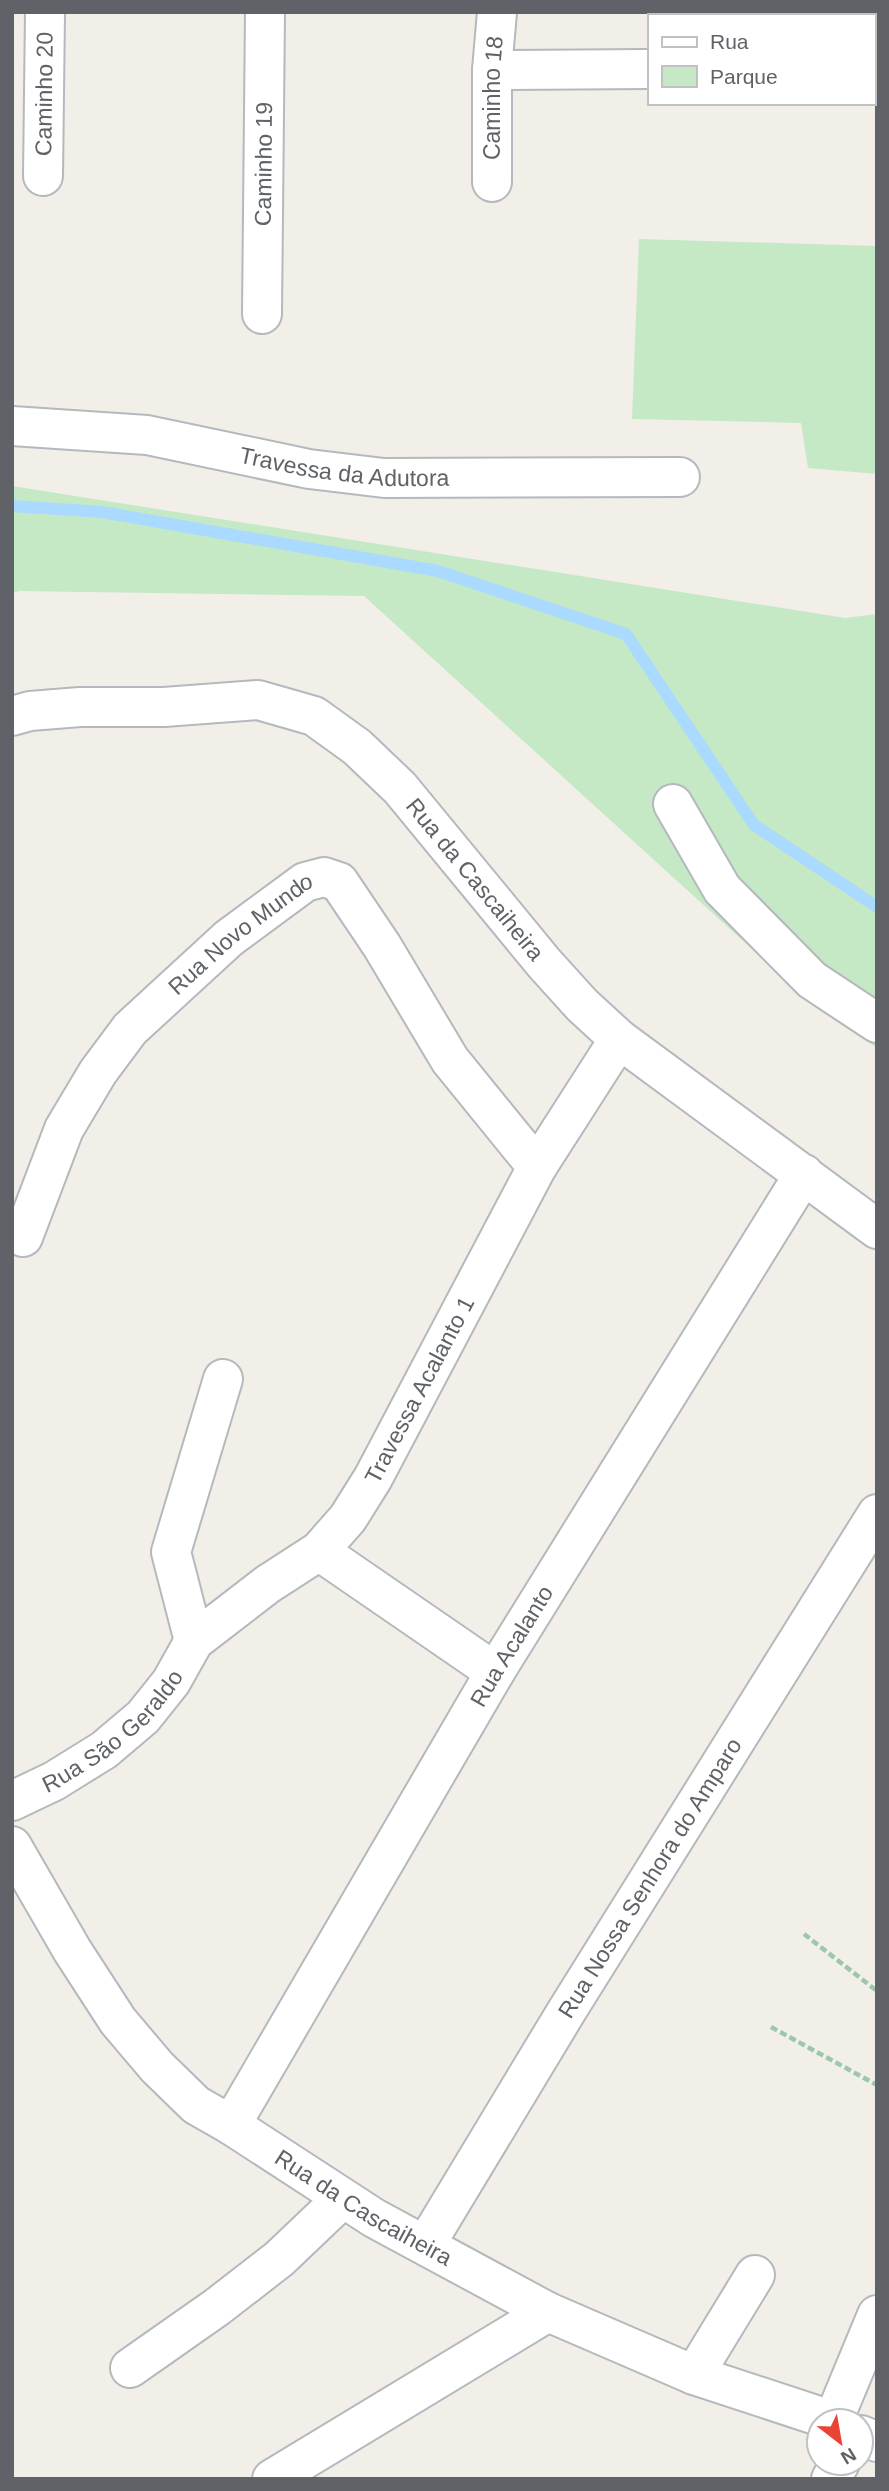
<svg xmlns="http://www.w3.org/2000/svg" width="889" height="2491" font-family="Arial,sans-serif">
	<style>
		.green { fill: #c5e8c5 }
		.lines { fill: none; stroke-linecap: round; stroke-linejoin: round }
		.stream { stroke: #aadaff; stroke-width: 12 }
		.minor-casing { stroke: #b5b8bc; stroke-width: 42 }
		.path { stroke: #9cc7a9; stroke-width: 4.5; stroke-dasharray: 7 3.5; stroke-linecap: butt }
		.minor { stroke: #fff; stroke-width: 38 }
		.labels { text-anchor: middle; stroke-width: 5; stroke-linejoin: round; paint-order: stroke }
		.street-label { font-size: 23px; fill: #5f6368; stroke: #fff }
	</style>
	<rect width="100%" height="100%" fill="#f1efe8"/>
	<path class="green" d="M639 239 877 246V474L808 468 801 423 632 419Z
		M12 486 845 618 877 614V1048L819 1010 364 596 20 591 12 593Z"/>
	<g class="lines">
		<path class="stream" d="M12 506 102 512 438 571 626 634 754 825 877 907"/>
		<defs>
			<g id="minor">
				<path d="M492 70 649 69"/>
				<path d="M873 77H877"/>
				<path id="s1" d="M43 176 45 12"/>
				<path id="s2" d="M492 182V70L497 12"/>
				<path id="s3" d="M262 314 265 12"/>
				<path id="s4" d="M12 426 147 435 309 469 384 478 680 477"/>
				<path id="s5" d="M12 716 30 711 80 707H164L258 700 314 716 357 747 400 788 544 963 582 1005 619 1039 877 1229"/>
				<path d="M673 804 722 889 812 980 877 1023"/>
				<path id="s6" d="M23 1237 64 1129 98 1072 130 1029 229 938 305 882 324 877 339 882 382 946 450 1060 537 1167"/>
				<path d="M319 1551 495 1672"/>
				<path d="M194 1641 171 1552 223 1379"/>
				<path id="s7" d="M12 1801 54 1781 104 1750 143 1717 171 1682 194 1641 268 1584 319 1551 348 1518 373 1478 537 1167 619 1039"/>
				<path id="s8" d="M12 1846 72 1950 118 2021 157 2067 196 2105 231 2125 374 2218 548 2312 694 2375 834 2421"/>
				<path id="s9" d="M231 2125 495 1672 804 1174"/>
				<path id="s10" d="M426 2244 566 2012 877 1514"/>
				<path d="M130 2368 217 2307 279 2259 342 2199"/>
				<path d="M694 2375 755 2275"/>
				<path d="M833 2421 877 2315"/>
				<path d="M861 2435 877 2442"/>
				<path d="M272 2479 548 2312"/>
				<path d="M831 2479 840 2463"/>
			</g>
		</defs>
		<use href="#minor" class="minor-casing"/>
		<path class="path" d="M804 1934 877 1991
			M771 2027 877 2085"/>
		<use href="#minor" class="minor"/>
	</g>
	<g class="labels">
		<g class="street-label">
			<text dy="8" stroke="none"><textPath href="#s1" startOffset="82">Caminho 20</textPath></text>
			<text dy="8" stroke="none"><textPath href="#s2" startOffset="84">Caminho 18</textPath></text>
			<text dy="8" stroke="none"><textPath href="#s3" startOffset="150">Caminho 19</textPath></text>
			<text dy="8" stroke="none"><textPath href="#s4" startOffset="336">Travessa da Adutora</textPath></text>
			<text dy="8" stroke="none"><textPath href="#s5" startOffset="536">Rua da Cascaiheira</textPath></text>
			<text dy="8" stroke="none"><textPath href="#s6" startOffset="382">Rua Novo Mundo</textPath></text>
			<text dy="8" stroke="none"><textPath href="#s7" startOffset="593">Travessa Acalanto 1</textPath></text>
			<text dy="8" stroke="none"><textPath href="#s9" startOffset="555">Rua Acalanto</textPath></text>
			<text dy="8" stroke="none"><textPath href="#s7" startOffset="124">Rua São Geraldo</textPath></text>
			<text dy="8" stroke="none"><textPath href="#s10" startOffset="429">Rua Nossa Senhora do Amparo</textPath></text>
			<text dy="8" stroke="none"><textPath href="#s8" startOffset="516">Rua da Cascaiheira</textPath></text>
		</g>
	</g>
	<rect width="889" height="2491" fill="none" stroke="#5f6368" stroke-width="28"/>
	<rect x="648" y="14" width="228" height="91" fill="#ffffff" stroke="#bfc1c3" stroke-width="2"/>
	<rect x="662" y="37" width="35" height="10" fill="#ffffff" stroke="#bfc1c3" stroke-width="2"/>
	<text x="710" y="49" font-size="21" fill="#5f6368">Rua</text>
	<rect x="662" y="66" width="35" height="21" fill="#c5e8c5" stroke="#bfc1c3" stroke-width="2"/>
	<text x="710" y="84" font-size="21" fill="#5f6368">Parque</text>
	<g transform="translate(840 2442) rotate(149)"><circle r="33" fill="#ffffff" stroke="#bfc1c3" stroke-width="2"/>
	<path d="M0-5L12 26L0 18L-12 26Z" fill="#ea4335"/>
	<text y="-10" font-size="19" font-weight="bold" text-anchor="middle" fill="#5f6368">N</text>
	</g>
</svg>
